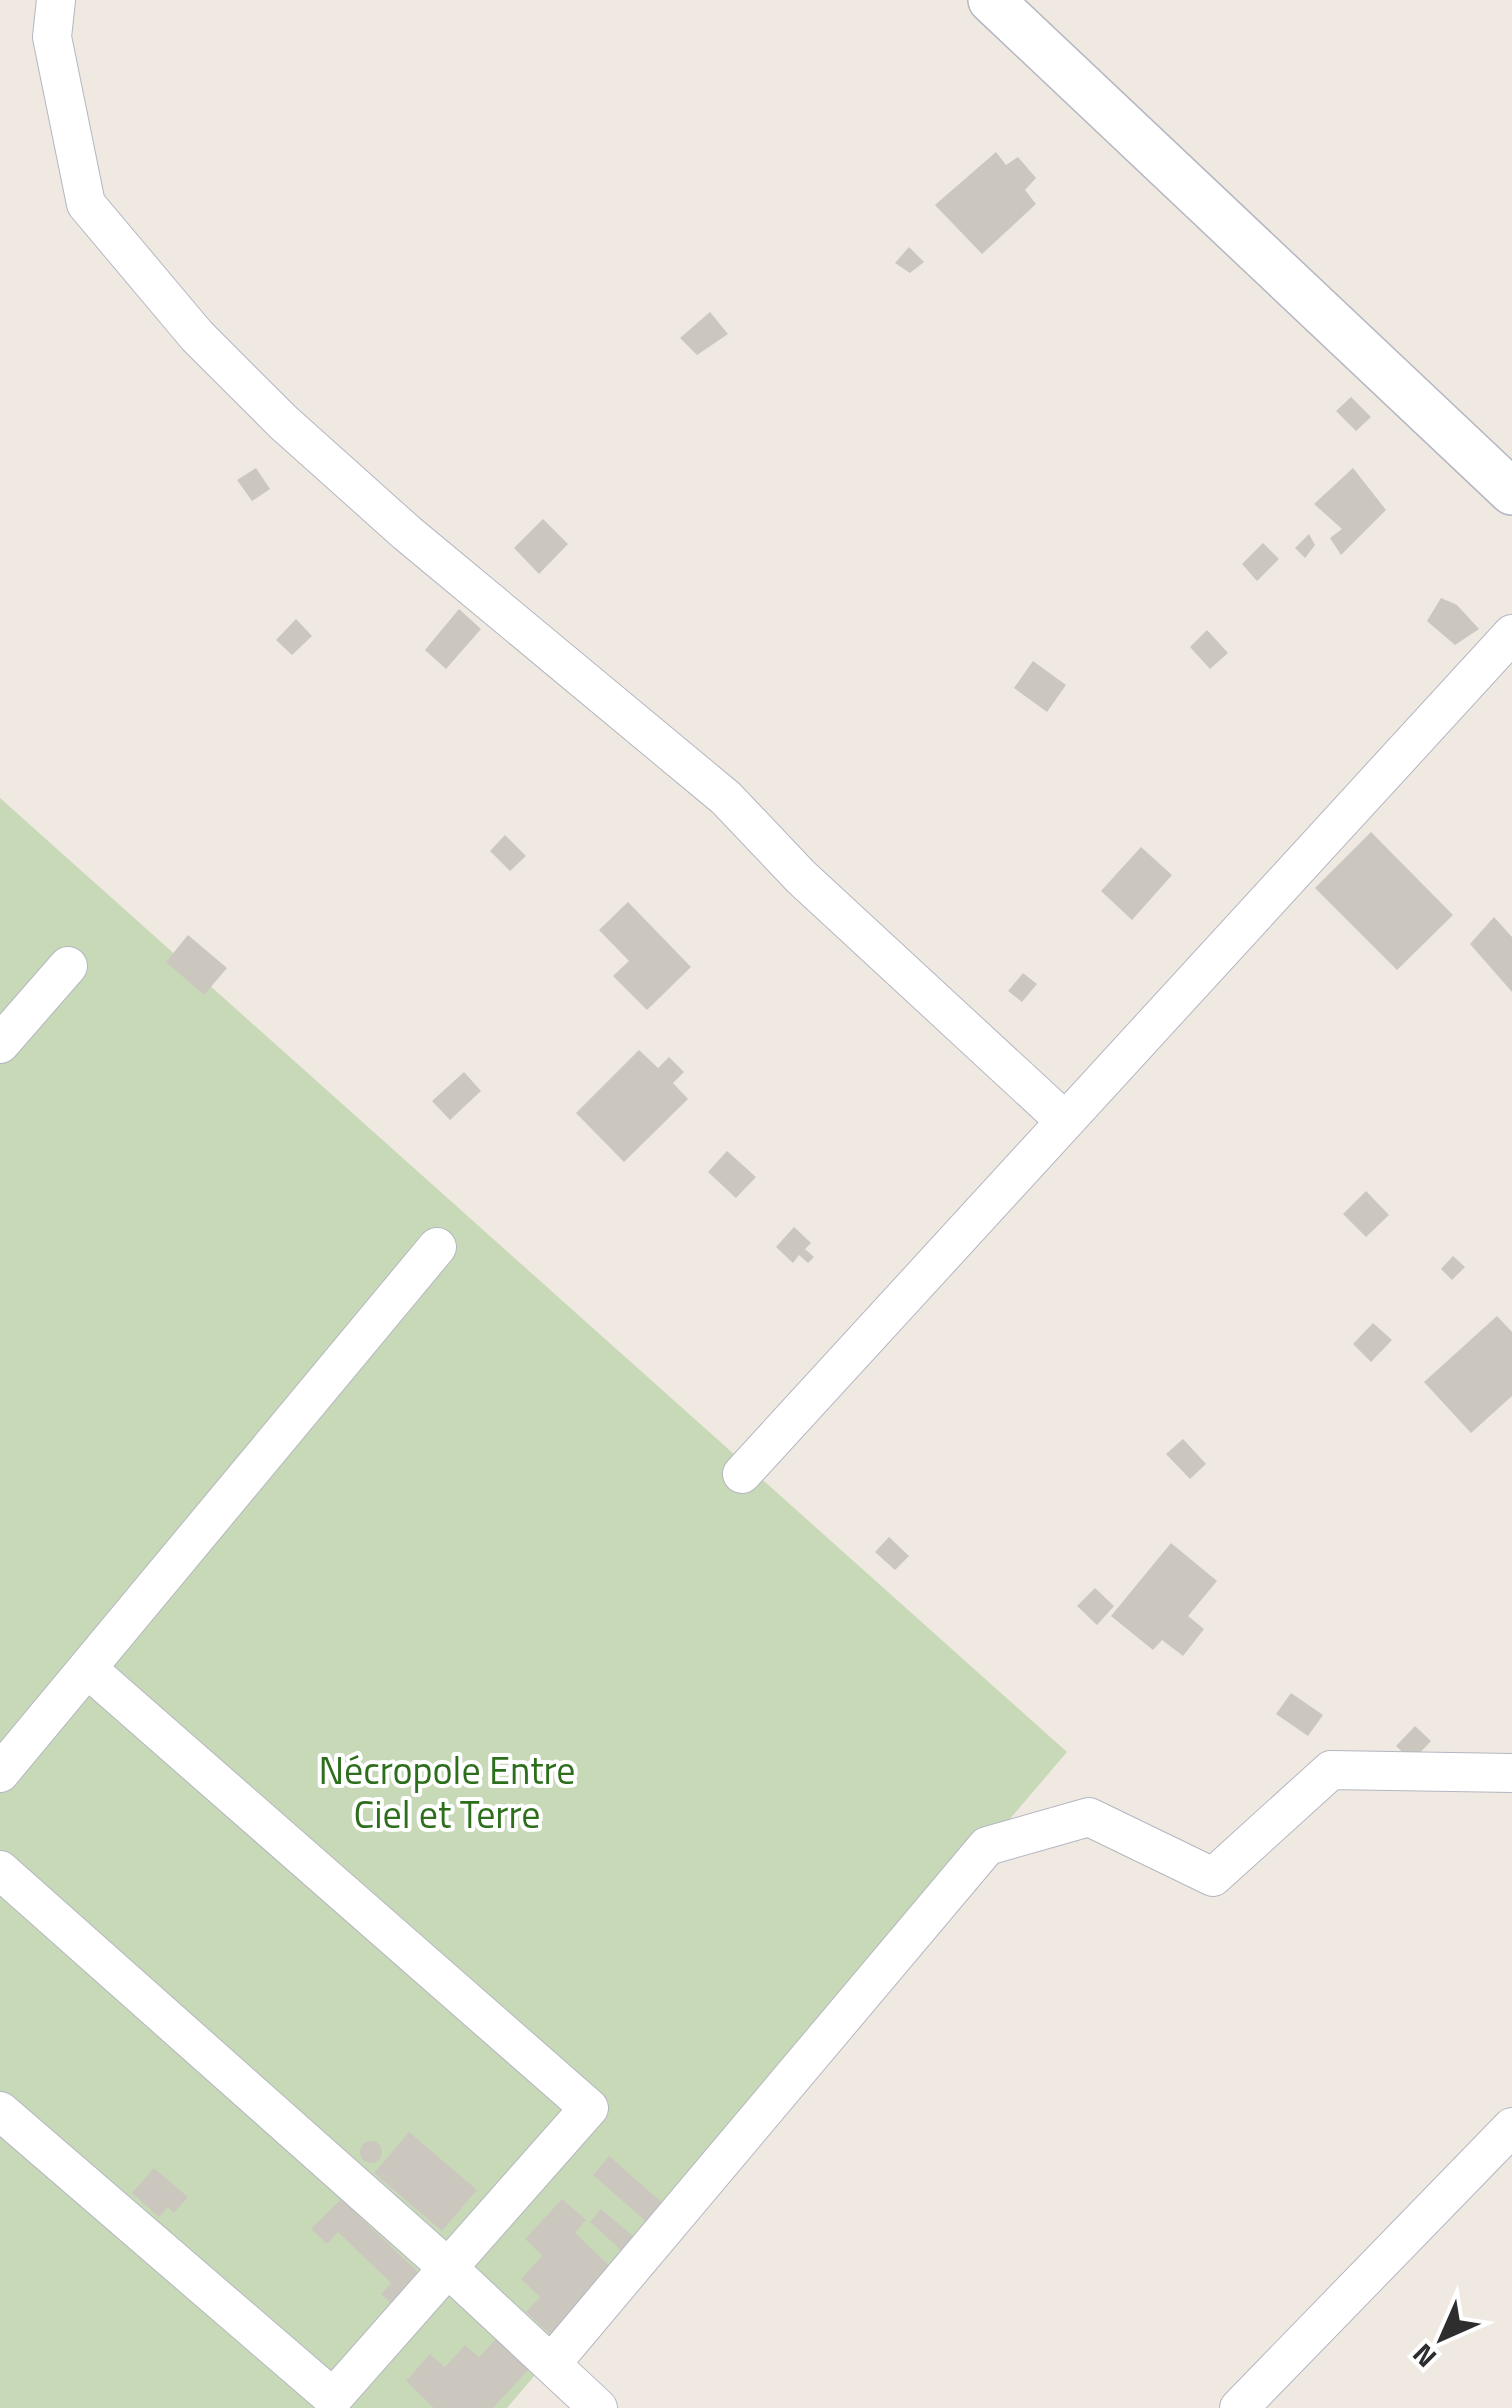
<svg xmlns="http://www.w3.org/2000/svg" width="1512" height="2408" font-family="'Titillium Web',sans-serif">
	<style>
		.cemetery { fill: #c8d9b8 }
		.building { fill: #cbc7bf }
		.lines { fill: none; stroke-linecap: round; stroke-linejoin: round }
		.minor-casing { stroke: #b4b7c1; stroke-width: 40 }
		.tertiary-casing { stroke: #b4b7c1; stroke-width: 48 }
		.minor { stroke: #fff; stroke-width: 38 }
		.tertiary { stroke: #fff; stroke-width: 45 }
		.labels { text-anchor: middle; stroke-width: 8; stroke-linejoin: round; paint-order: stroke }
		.park-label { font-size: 38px; fill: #2c6e1b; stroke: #fff }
	</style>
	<rect width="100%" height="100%" fill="#efe9e1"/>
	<path class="cemetery" d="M0 798 1067 1752 507 2408H0Z"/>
	<path class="building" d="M996 152 1006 165 1018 157 1036 178 1025 190 1036 204 982 254 935 205Z
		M909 247 924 262 910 273 895 263Z
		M710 312 728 334 697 355 680 338Z
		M1351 397 1371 417 1356 431 1336 411Z
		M256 468 270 489 252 501 237 480Z
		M1353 468 1386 510 1341 555 1330 538 1342 529 1314 504Z
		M543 519 568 544 539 574 514 548Z
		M1309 534 1315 545 1305 558 1295 548Z
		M1263 543 1279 559 1257 581 1242 564Z
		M1441 598 1457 605 1479 629 1455 645 1427 621Z
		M459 609 481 629 446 669 425 650Z
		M296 619 312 636 292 655 276 640Z
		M1207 630 1228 653 1210 669 1190 647Z
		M1033 661 1066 685 1047 712 1014 688Z
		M1371 832 1453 915 1397 970 1315 888Z
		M505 835 526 856 510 871 490 851Z
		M1141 847 1172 875 1132 920 1101 891Z
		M628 902 691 967 647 1010 613 976 629 961 599 930Z
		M1494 917 1512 937V992L1470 944Z
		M188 935 227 968 204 995 166 962Z
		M1023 973 1037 984 1022 1002 1008 991Z
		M639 1050 658 1068 669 1057 684 1072 673 1083 688 1099 624 1162 576 1113Z
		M464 1072 481 1091 450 1120 432 1101Z
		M727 1151 756 1177 736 1198 708 1172Z
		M1366 1191 1389 1215 1366 1237 1343 1214Z
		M794 1227 811 1243 805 1249 814 1257 808 1263 799 1255 793 1263 776 1247Z
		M1453 1256 1465 1267 1452 1280 1441 1269Z
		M1497 1316 1512 1332V1396L1471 1433 1424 1382Z
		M1373 1323 1392 1340 1371 1362 1353 1344Z
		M1183 1439 1206 1464 1190 1479 1166 1454Z
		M889 1537 909 1556 895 1570 875 1552Z
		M1171 1543 1217 1581 1188 1616 1204 1629 1183 1656 1162 1640 1153 1650 1111 1616Z
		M1095 1588 1114 1606 1097 1625 1077 1606Z
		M1291 1693 1323 1715 1308 1736 1276 1714Z
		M1415 1726 1431 1741 1412 1761 1396 1746Z
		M409 2132 477 2190 442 2231 374 2173Z
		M360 2152a11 11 0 1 1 22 0a11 11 0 1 1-22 0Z
		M609 2156 666 2206 650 2225 593 2175Z
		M154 2168 188 2197 174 2213 168 2207 159 2217 132 2193Z
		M341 2199 423 2277 395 2307 381 2294 391 2283 338 2232 327 2244 311 2229Z
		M562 2199 586 2220 575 2233 613 2269 552 2336 526 2312 540 2297 521 2279 542 2256 525 2239Z
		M601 2209 633 2236 621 2250 590 2222Z
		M497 2338 530 2368 493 2408H434L406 2381 430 2354 445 2367 465 2345 479 2357Z"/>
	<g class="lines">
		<defs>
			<path id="minor" d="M56 0 52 37 86 204 197 336 283 422 407 533 726 798 801 877 1065 1121
				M0 1044 68 966
				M742 1474 1512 634
				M0 1773 437 1247
				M0 1870 448 2268 598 2408
				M0 2111 333 2398 589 2108 89 1670
				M551 2364 987 1846 1089 1817 1213 1877 1331 1770 1512 1773
				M1239 2408 1512 2127"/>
			<path id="tertiary" d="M991 0 1512 492"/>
		</defs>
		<use href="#minor" class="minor-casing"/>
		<use href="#tertiary" class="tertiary-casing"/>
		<use href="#minor" class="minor"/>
		<use href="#tertiary" class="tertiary"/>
	</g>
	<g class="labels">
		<g class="park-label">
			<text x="447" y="1784">Nécropole Entre<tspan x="447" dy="44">Ciel et Terre</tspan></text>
		</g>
	</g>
	<g transform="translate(1442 2338) rotate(225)" stroke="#ffffff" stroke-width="8" paint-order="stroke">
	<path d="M0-8L18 38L0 25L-18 38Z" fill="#2e2e2e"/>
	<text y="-15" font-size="28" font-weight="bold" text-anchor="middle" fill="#2e2e2e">N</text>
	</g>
</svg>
